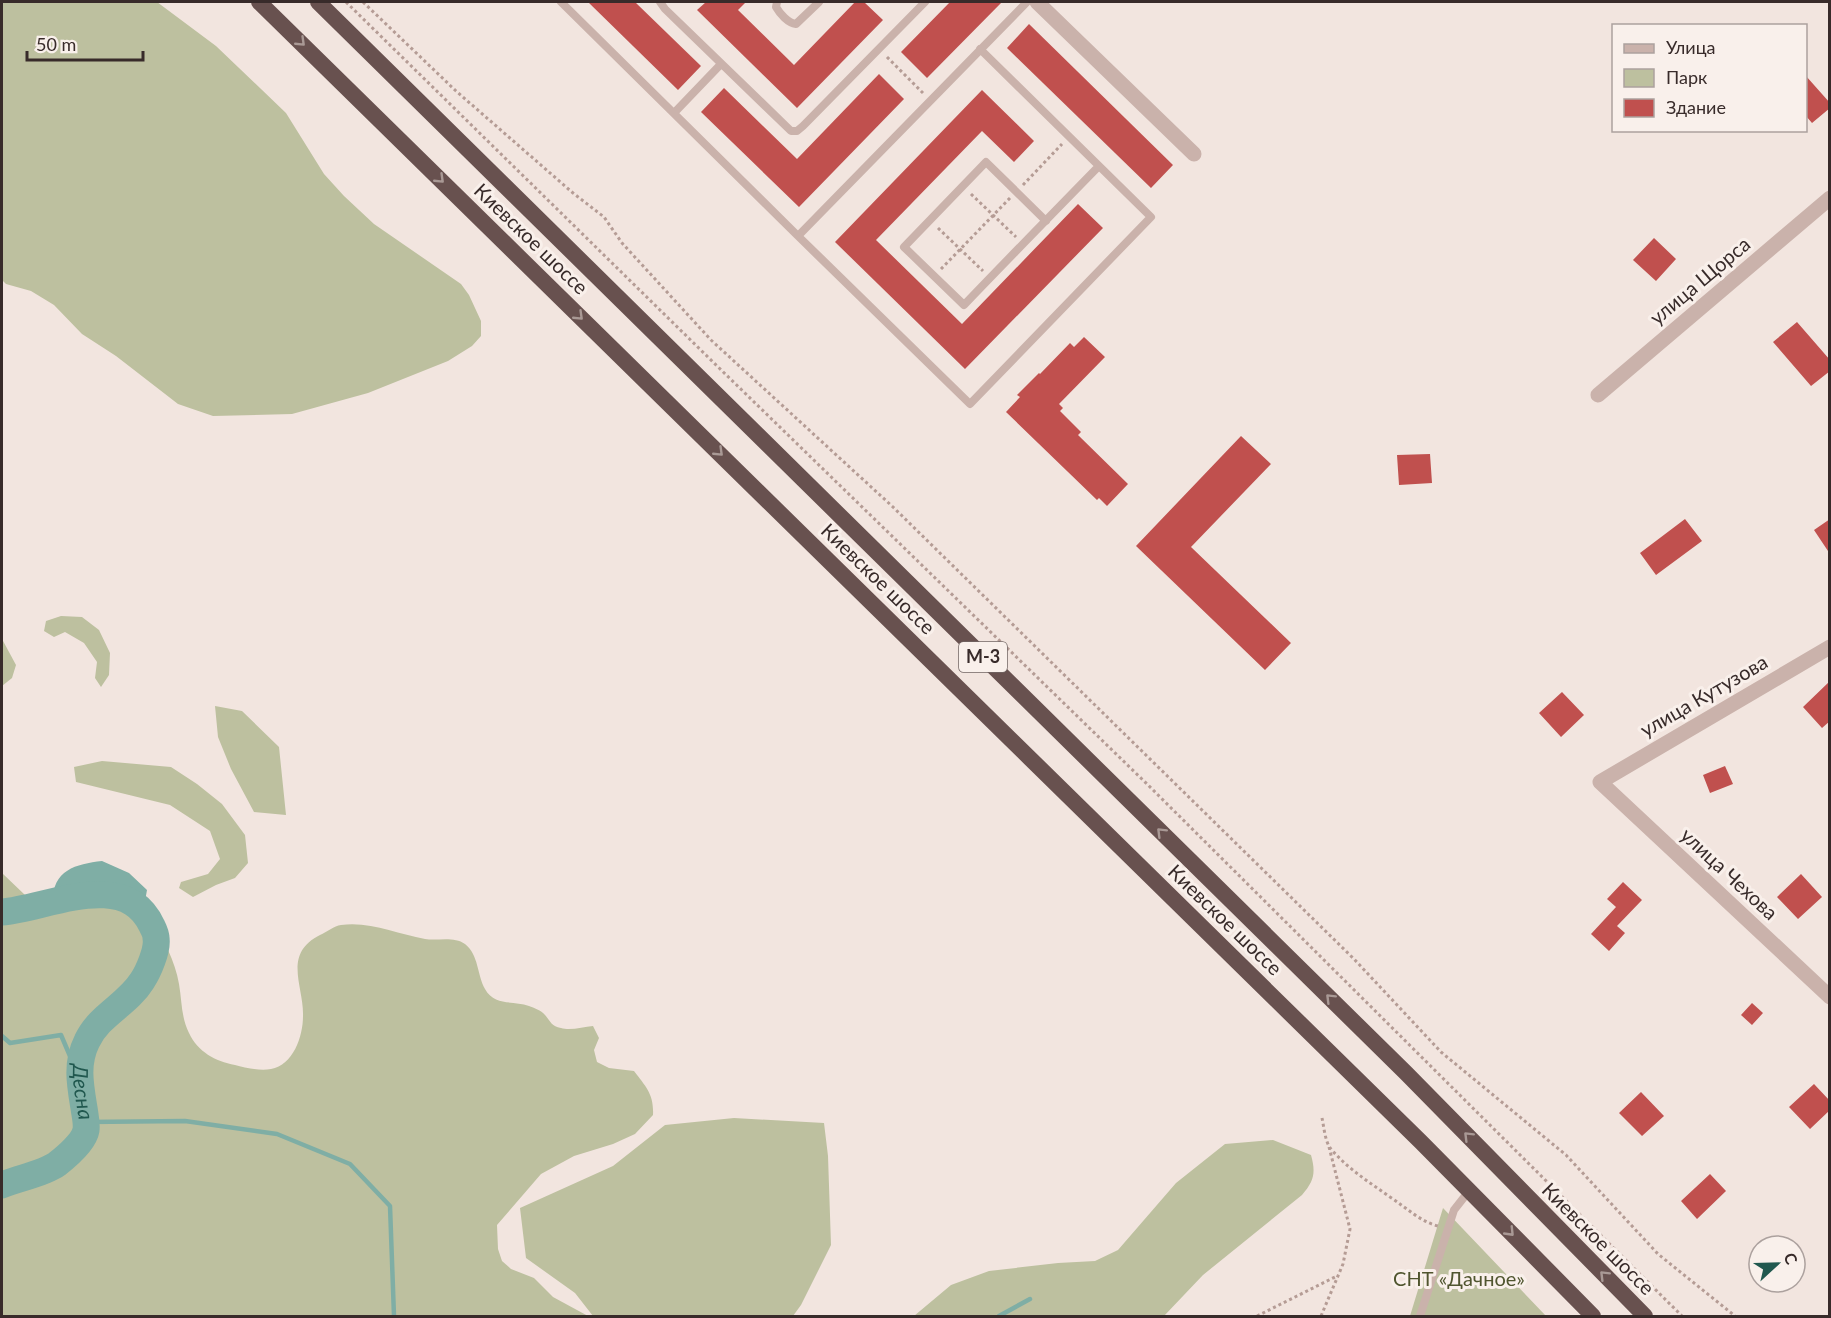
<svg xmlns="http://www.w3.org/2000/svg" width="1831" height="1318" font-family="Lato,sans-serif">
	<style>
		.green { fill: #bdc09f }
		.water { fill: #7faea5 }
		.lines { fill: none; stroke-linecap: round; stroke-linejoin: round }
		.stream { stroke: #7faea5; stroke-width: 4.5 }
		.river { stroke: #7faea5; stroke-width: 27 }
		.building { fill: #c0504e }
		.path { stroke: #b59c95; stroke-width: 3; stroke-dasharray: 3 3; stroke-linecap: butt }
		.service { stroke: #cab2ab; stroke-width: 8 }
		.minor { stroke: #cab2ab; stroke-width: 15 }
		.trunk { stroke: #68514f; stroke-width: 16 }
		.oneway { stroke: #a99995 }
		.labels { text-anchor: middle; stroke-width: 6; stroke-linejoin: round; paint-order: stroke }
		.shield { fill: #f9f0eb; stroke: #726664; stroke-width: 1.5 }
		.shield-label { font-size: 18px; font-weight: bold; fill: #382b2a }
		.street-label { font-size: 20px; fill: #382b2a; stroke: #f9f0eb }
		.park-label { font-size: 20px; fill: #50552f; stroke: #f9f0eb }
		.water-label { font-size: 21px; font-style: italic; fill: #21584f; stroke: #f9f0eb }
	</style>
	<rect width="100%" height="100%" fill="#f2e5df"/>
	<path class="green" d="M2 2H157L216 46 286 113 324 174 344 196 374 224 461 284 469 295 481 321V336L472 346 448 361 368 393 292 414 213 416 178 404 116 356 82 334 54 305 31 291 6 284 2 280Z
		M61 616 82 617 99 630 110 653 109 675 101 687 95 678 97 662 84 643 65 632 54 637 44 631 46 621Z
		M2 639 16 665 12 678 2 686Z
		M215 706 242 711 279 747 286 815 254 812 231 769 218 737Z
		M102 761 171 767 197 784 222 804 245 835 248 863 235 878 216 885 193 897 179 888 181 882 208 874 220 859 210 831 170 805 76 782 74 767Z
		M2 873 25 895V909C62 899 104 883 138 909 149 917 156 931 157 945L168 950C173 961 177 972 179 984 182 1001 181 1017 189 1033 198 1052 215 1061 235 1065 245 1068 260 1071 271 1069 293 1065 303 1037 303 1016 304 986 282 954 320 935 327 932 334 926 341 925 370 921 397 934 425 939 438 941 454 936 465 944 479 955 477 975 485 989 495 1007 514 1000 529 1006 534 1008 541 1010 545 1015 551 1022 551 1026 561 1028 570 1031 583 1027 593 1026L599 1038 594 1050 597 1062 609 1068 634 1071C646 1087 654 1094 653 1115L635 1134 613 1144 574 1156 541 1174 497 1225 498 1249 502 1261 511 1269 534 1278 553 1297 588 1316H2Z
		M734 1118 824 1123 828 1156 831 1245 801 1305 793 1316H593L575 1293 526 1258 520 1208 613 1166 665 1125Z
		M1273 1140 1311 1155C1316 1173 1314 1181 1302 1195L1203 1275 1164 1316H914L951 1285 989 1271 1058 1263 1095 1261 1118 1250 1176 1183 1225 1144Z
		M1443 1208 1546 1316H1410Z"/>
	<path class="water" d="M102 861 129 873 147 890 143 912C138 908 133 904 127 901 105 889 76 897 53 902 52 870 76 864 102 861Z"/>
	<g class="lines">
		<path class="stream" d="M2 1036 10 1043 61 1035 79 1077
			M86 1122 185 1121 277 1134 350 1164 390 1206 394 1316
			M999 1316 1030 1299"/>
		<path class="river" id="s1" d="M2 912C46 909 125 867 152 926 154 930 156 934 156 938 158 950 148 972 142 981 127 1005 99 1015 87 1041 76 1063 80 1084 84 1108 85 1115 87 1123 86 1130 84 1142 66 1157 57 1164 43 1174 18 1178 2 1185"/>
	</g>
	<path class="building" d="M588 2H635L701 66 678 90Z
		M706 2H746L738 10 794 65 855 2H864L883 20 797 108 697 10Z
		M950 2H1002L927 78 901 52Z
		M1029 24 1173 165 1151 188 1007 48Z
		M879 74 904 99 799 207 701 112 724 88 797 159Z
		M1806 76 1830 103V108L1812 123 1806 116Z
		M982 90 1034 141 1014 162 982 131 876 240 962 324 1078 204 1103 228 965 369 835 242Z
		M1654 238 1676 259 1656 281 1633 260Z
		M1797 322 1830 360V371L1811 386 1773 342Z
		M1084 337 1105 357 1059 404 1063 408 1060 411 1081 432 1078 435 1128 484 1107 506 1099 498 1097 500 1006 412 1020 397 1017 395 1039 373 1040 374 1070 343 1074 347Z
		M1241 436 1271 464 1191 547 1291 643 1265 670 1136 546Z
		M1430 454 1432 483 1399 485 1397 455Z
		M1685 519 1702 541 1656 575 1640 553Z
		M1830 519V554L1814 530Z
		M1830 681V721L1822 728 1803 707Z
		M1562 692 1584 715 1561 737 1539 713Z
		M1725 766 1733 784 1710 793 1703 775Z
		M1801 874 1822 897 1798 919 1777 897Z
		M1623 882 1642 900 1617 926 1625 933 1609 951 1591 934 1616 907 1607 899Z
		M1752 1003 1763 1013 1752 1025 1741 1015Z
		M1814 1084 1830 1101V1110L1810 1129 1789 1107Z
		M1641 1092 1664 1116 1642 1136 1619 1113Z
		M1710 1174 1726 1191 1697 1219 1681 1201Z"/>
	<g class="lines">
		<path class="path" d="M346 2 714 363 1147 784 1682 1316
			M363 2 456 91 573 193 604 217 622 243 711 340 893 507 1049 660 1354 959 1441 1052 1566 1155 1658 1254 1735 1316
			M887 57 923 93
			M1023 185 1062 144
			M971 194 1016 237
			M938 228 983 271
			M941 269 1010 198
			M1322 1118C1324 1127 1325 1142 1331 1149 1348 1169 1369 1182 1390 1197 1407 1208 1419 1221 1438 1226
			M1257 1316 1337 1276
			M1321 1316 1343 1264 1350 1229 1329 1147"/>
		<path class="service" d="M561 2 798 236 1027 2
			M660 2 665 9 791 131H797L803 126 925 2
			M777 2 776 7C780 14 788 23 796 24L819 2
			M674 113 721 64
			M1046 221 986 162 904 247 964 305C1009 258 1054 212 1099 166
			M798 236 970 404 1151 217 980 49
			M1420 1316 1454 1210 1469 1191"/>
		<path class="minor" d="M1037 2 1194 154
			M1598 395 1830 198
			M1830 647 1600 782 1830 997"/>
		<path class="trunk" d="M259 2 1421 1142 1593 1316
			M318 2 1406 1073 1645 1316"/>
	</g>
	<defs><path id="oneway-chevron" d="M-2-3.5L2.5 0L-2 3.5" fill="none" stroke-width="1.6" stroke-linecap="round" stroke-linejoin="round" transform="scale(1.5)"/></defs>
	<g class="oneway">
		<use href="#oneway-chevron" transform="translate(301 42) rotate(44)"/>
		<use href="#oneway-chevron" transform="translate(440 179) rotate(44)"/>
		<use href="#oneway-chevron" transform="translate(579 316) rotate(44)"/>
		<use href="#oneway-chevron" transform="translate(719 452) rotate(44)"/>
		<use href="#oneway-chevron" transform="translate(1161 832) rotate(-135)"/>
		<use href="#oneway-chevron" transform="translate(1330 998) rotate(-135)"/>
		<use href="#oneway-chevron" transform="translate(1468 1136) rotate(-135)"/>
		<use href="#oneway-chevron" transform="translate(1510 1232) rotate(46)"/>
		<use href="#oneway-chevron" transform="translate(1604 1275) rotate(-135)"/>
	</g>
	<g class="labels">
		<rect class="shield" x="959" y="642" width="48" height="30" rx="4.5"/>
		<g class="shield-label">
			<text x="983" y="663">М-3</text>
		</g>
		<g class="street-label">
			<text transform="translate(531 239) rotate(44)" y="7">Киевское шоссе</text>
			<text transform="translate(1700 281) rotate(-40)" y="7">улица Щорса</text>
			<text transform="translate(878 579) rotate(44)" y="7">Киевское шоссе</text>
			<text transform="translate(1704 696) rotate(-30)" y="7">улица Кутузова</text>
			<text transform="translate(1729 874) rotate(43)" y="7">улица Чехова</text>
			<text transform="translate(1225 920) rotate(44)" y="7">Киевское шоссе</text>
			<text transform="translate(1598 1239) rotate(45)" y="7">Киевское шоссе</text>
		</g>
		<g class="park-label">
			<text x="1459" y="1286">СНТ «Дачное»</text>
		</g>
		<g class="water-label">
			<text dy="7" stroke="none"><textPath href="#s1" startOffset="357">Десна</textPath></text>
		</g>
	</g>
	<rect width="1831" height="1318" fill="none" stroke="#382b2a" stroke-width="6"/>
	<rect x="1612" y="24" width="195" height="108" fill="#f9f0eb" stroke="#aca19e" stroke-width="1.5"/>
	<rect x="1624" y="44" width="30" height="9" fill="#cab2ab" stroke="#aca19e" stroke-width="1.5"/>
	<text x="1666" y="54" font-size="18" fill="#382b2a">Улица</text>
	<rect x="1624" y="69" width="30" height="18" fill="#bdc09f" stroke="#aca19e" stroke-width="1.5"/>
	<text x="1666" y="84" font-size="18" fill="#382b2a">Парк</text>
	<rect x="1624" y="99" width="30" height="18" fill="#c0504e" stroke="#aca19e" stroke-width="1.5"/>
	<text x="1666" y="114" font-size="18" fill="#382b2a">Здание</text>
	<g transform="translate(1777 1264) rotate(68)"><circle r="28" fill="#f9f0eb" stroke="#aca19e" stroke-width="1.5"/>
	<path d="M0-4.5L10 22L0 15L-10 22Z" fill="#21584f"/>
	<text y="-9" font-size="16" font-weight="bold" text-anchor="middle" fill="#382b2a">С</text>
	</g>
	<path d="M27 51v9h116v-9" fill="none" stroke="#382b2a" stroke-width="3"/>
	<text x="36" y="51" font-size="18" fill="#382b2a" stroke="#f9f0eb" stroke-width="4.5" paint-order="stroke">50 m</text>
</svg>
